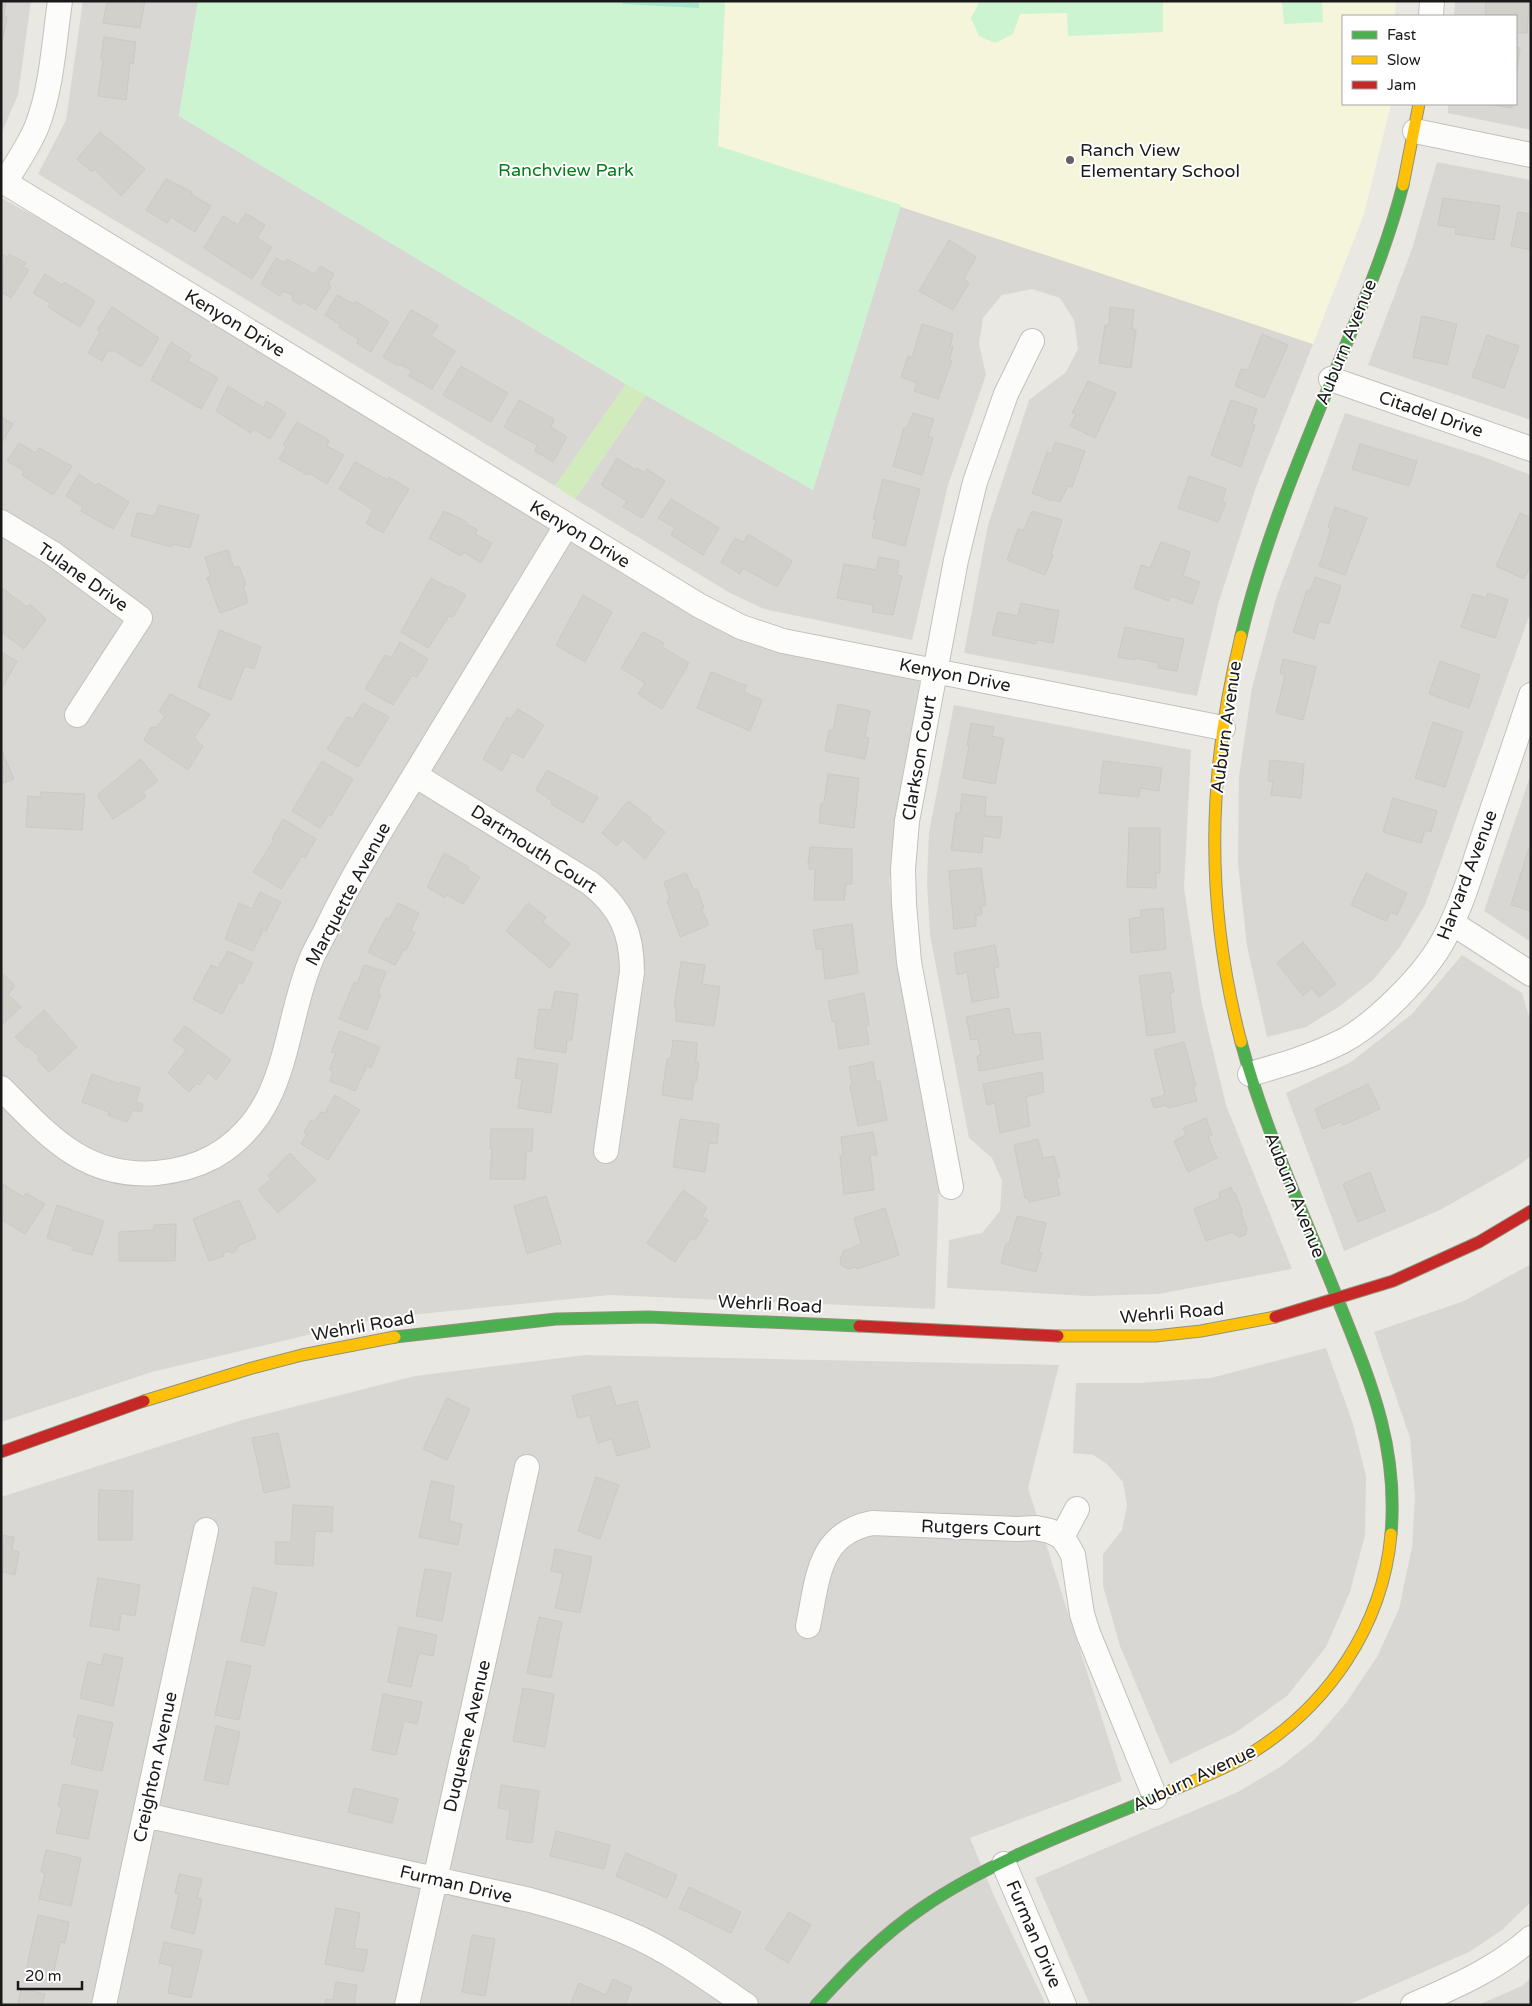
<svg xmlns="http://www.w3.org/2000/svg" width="1532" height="2006" font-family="'Varela Round',sans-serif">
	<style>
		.residential { fill: #d9d7d4 }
		.education { fill: #f4f5db }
		.grass { fill: #d2ebbd }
		.park { fill: #cdf4d0 }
		.pitch { fill: #aae6d0 }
		.building { fill: #d2d0cb; stroke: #cdc9c3 }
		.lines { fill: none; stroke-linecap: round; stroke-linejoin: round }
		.street-casing { stroke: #c2c1be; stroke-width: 26 }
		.fast-casing { stroke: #90937a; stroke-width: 13 }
		.slow-casing { stroke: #90937a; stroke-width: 13 }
		.jam-casing { stroke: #90937a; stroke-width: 13 }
		.street { stroke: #fcfcfb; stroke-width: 24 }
		.fast { stroke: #4caf50; stroke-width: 11 }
		.slow { stroke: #ffc107; stroke-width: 11 }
		.jam { stroke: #c62828; stroke-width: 11 }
		.poi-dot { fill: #636260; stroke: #fff; stroke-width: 2 }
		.labels { text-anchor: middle; stroke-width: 4; stroke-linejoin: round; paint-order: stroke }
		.poi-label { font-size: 18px; fill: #1a1a1a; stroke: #fff; text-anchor: start }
		.park-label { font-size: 18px; fill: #037e18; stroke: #fff }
		.street-label { font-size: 18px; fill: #1a1a1a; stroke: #fff }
	</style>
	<rect width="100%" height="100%" fill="#eae8e2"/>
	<path class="residential" d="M1 1H31L18 95 1 134Z
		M83 1H198L179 116 626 384 555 486 38 174 66 120Z
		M1455 1H1531V130L1448 113V104H1516V16H1454Z
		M1437 162 1531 180V420L1368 365 1412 249Z
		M1 198 48 223 722 632 920 679 889 881 939 1184 935 1309 610 1295 380 1318 152 1372 1 1422Z
		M901 205 1313 344 1256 487 1219 601 1197 696 964 653 988 525 1029 400 1066 372 1078 349 1074 320 1060 298 1032 289 1002 295 983 318 979 344 986 375 948 485 912 640 764 609 730 593 575 499 646 395 813 490Z
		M1345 413 1481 456 1531 475V611L1425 905 1400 947 1373 980 1340 1006 1306 1027 1267 1037 1247 946 1238 864 1239 776 1252 688 1276 598Z
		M954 705 1191 750 1184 888 1202 1005 1226 1105 1292 1269 1158 1294 1088 1296 947 1288 949 1240 982 1233 1000 1211 1002 1181 992 1158 969 1138 930 935 927 883 929 832Z
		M1531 774V942L1484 911Z
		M1462 955 1522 993 1531 1023V1156L1516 1167 1440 1210 1344 1251 1286 1093 1351 1062 1412 1014Z
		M1531 1264V1902L1502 1930 1469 1952 1348 2005H1090L1035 1878 1238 1792 1280 1767 1314 1740 1346 1703 1377 1657 1399 1609 1412 1547 1415 1497 1410 1438 1374 1332 1464 1301Z
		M1326 1348 1353 1424 1366 1476 1365 1535 1350 1592 1326 1647 1287 1696 1235 1733 1170 1764 1120 1646 1103 1586V1554L1122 1530 1127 1505 1123 1482 1107 1464 1093 1455 1073 1453 1076 1383H1138L1211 1378Z
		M585 1355 1059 1365 1028 1488 1122 1781 970 1838 994 1896 1046 2005H1V1497L242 1420 415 1376Z
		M1531 1978V2005H1478L1522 1986Z"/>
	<path class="education" d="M725 1H1396L1395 16H1343V104H1391L1364 214 1313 344 718 146Z"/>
	<path class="grass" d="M626 384 646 395 575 499 555 486Z"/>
	<path class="park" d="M198 1H725L718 146 901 205 813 490 626 384 179 116Z
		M980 1H1163V32L1068 36 1067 13 1020 14 1013 34 995 43 979 36 971 18Z
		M1282 1H1322L1323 22 1284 24Z"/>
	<path class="pitch" d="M623 1H699V8L623 4Z"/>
	<path class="building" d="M1 1H6L4 17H7L3 38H1Z
		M112 1H145L140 28 103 23 107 2Z
		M1489 1H1531L1529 2 1527 33H1516V16H1485L1486 3H1489Z
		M104 37 136 42 133 64 130 63 126 100 98 96 103 60 101 59Z
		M1516 47 1520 48 1516 80Z
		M1484 104H1513L1512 108Z
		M100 132 145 169 121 196 94 169 92 172 77 159Z
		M166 179 192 192 191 194 211 206 195 232 171 217 167 223 146 210Z
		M1443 198 1500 206 1494 240 1455 234 1456 228 1438 225Z
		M1518 212 1531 214V250L1511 246Z
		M246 213 265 225 257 238 272 247 252 279 204 248 223 216 238 225Z
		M949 240 976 257 964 279 969 283 953 310 919 291Z
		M1 254 7 257 9 254 26 263 23 267 29 270 11 298 1 292Z
		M276 258 285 263 287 259 314 274 321 266 334 274 328 284 331 286 316 310 303 302 301 305 292 300 293 295 283 291 280 296 261 284Z
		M45 274 62 285 64 282 95 301 80 327 48 307 50 303 33 293Z
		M337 295 354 304 355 301 389 322 371 352 357 343 358 339 340 328V325L325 315Z
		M112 307 159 338 141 367 113 350 111 352 108 350 102 361 88 353 100 332 97 330Z
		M1110 307 1134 310 1132 329 1136 330 1131 368 1099 363 1105 325H1109Z
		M411 310 438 325 431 336 455 351 432 389 409 376 412 371 400 364 398 366 383 357Z
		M1422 316 1457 324 1447 365 1413 357Z
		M922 324 953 334 950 346 953 347 949 360 952 361 938 399 914 391 917 383 901 377 908 356 912 357Z
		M1262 334 1288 345 1264 398 1235 386 1241 369 1248 370Z
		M1487 335 1519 346 1504 388 1472 377Z
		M171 342 191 355 188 361 218 378 201 409 151 380Z
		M461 366 508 393 491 422 443 395Z
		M1088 381 1116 393 1095 438 1070 426 1076 414 1072 413Z
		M228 386 264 408 266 401 286 413 270 439 254 429 251 433 216 411Z
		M519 400 554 419 551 427 567 437 553 462 535 451 537 445 504 427Z
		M1231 400 1257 409 1252 424 1255 425 1241 467 1211 455Z
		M913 413 934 419 928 436 933 438 922 475 893 466 904 428H907Z
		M1 417 13 424 1 444Z
		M297 422 329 440 327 446 344 455 327 484 309 473 308 475 279 459 286 447 283 445Z
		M1055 442 1085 451 1072 487 1068 486 1060 502 1053 500 1052 501 1032 493 1047 452 1051 454Z
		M19 443 36 453 39 448 72 466 53 495 22 475 24 471 7 461Z
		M1360 444 1417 461 1409 486 1352 469Z
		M617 458 636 470 637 468 645 473 647 469 665 481 642 518 623 507 627 501 601 485Z
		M355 462 388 480 389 477 409 489 383 533 366 523 373 510 339 489Z
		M79 474 96 486 98 483 129 502 113 529 81 511 83 507 66 496Z
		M1189 476 1226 489 1222 502 1226 503 1218 522 1178 508Z
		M883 479 920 489 905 546 872 537 876 520 873 519Z
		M671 499 719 528 703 555 671 535 675 528 658 518Z
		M159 505 199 515 190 548 173 544 172 547 131 536 137 513 155 516Z
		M1335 507 1367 518 1345 575 1319 566 1331 529 1328 527Z
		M444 511 467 522 466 524 477 529 475 534 492 543 481 563 464 552 461 556 429 538Z
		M1032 511 1062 520 1051 554 1053 555 1045 575 1007 560 1018 529 1023 531Z
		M1520 513 1531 518V563L1524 579 1496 566Z
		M748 534 792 561 777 587 743 568 740 574 721 562 735 538 744 542Z
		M1161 542 1190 552 1183 576 1200 582 1192 604 1171 596 1169 601 1134 588 1141 565 1150 568Z
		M228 550 234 568 239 566 246 585 243 586 248 603 220 613 207 578 211 576 205 557Z
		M879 557 899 561 897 575 902 576 893 615 872 612 873 605 837 598 844 564 876 570Z
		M1315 577 1341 586 1329 624 1319 621 1314 639 1293 632 1307 590 1310 591Z
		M431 578 449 588 450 586 466 595 453 617 449 616 428 648 401 632Z
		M1 587 27 607 30 604 46 619 24 649 1 632Z
		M1488 593 1508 600 1495 638 1461 627 1473 594 1486 598Z
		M583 595 612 612 585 662 556 645Z
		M1021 603 1059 611 1053 643 1037 640 1036 644 992 635 998 612 1018 616Z
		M1125 627 1184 639 1177 671 1158 668V663L1135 658V660L1118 657Z
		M220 630 261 647 254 669 245 666 231 700 198 687Z
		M643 632 664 643 662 647 689 663 662 709 638 694 645 683 621 668Z
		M400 642 428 659 417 677 412 675 393 705 365 689 385 655 391 658Z
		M1 652 17 661 1 690Z
		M1283 659 1316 667 1303 720 1276 713 1285 675 1280 673Z
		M1440 661 1480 675 1469 708 1429 694Z
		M711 672 747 686 744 692 762 700 750 731 697 708Z
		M170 694 210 714 194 738 203 746 188 770 144 740 151 727 156 728 165 716 159 712Z
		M363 703 389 717 358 767 327 749 347 717 353 719Z
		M838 704 870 711 865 737 869 738 865 759 825 751 829 730 833 731Z
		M518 709 544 725 523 758 512 752 502 771 483 759 507 717 511 719Z
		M1433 722 1463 732 1445 787 1415 778Z
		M971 723 994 727 992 736 1004 739 995 784 963 778 969 746 967 745Z
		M1 749 14 779 1 784Z
		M141 759 158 781 143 792 146 797 113 819 97 795Z
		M1270 760 1304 764 1301 798 1271 795 1273 781H1268Z
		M322 761 353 779 331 816 329 814 320 828 292 811Z
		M1103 761 1162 768 1159 791 1140 788 1139 797 1099 793Z
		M547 770 598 797 583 823 551 804 552 801 536 790Z
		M828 774 859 778 854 828 819 823 821 803H824Z
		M41 792 85 794 82 830 26 827 28 796 40 797Z
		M962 794 986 797 985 816 1002 817 1000 838 983 836 982 853 951 850 956 813H960Z
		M1393 798 1437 811 1431 832 1425 830 1421 843 1383 832Z
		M628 801 651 818 650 820 665 832 645 859 623 839 617 846 602 833Z
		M283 819 316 839 305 858 302 856 281 889 253 872 274 840 272 839Z
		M1129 828H1160V873H1156V888L1127 887Z
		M810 847 852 849V884H846L844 900H814L815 869H809V864H808Z
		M1529 848H1531V911L1511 905Z
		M444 853 469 867 468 870 480 877 463 904 447 895 445 898 427 887Z
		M981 868 986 905 981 906 982 914 976 916V926L954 929 949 871Z
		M686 873 694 890 697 889 704 908H701L709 925 680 937 667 901 670 899 664 882Z
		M1366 873 1407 893 1397 915 1391 912 1386 921 1351 905Z
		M260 892 281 902 266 931 263 930 253 951 225 939 239 903 252 909Z
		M398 903 419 913 411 930 415 933 406 950 404 949 395 965 368 952 386 918 389 919Z
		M528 903 546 917 543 922 570 944 550 968 506 931Z
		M1163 908 1166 949 1131 953 1129 919 1141 917V910Z
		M852 924 858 973 825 979 822 949H816L813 930Z
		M1303 942 1336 984 1319 997 1312 988 1303 996 1277 963Z
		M995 945 999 967 994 968 999 997 972 1002 967 972 957 975 954 953Z
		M228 951 253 963 242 984 239 982 222 1014 193 999 211 965 218 968Z
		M681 962 705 965 702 984 720 987 714 1026 676 1021V1007H674Z
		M364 965 386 972 378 993 381 994 367 1030 339 1019 354 982 357 984Z
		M1 972 15 986 8 994 21 1007 3 1024 1 1022Z
		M1170 972 1174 992 1170 993 1175 1032 1147 1036 1139 976Z
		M555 991 578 994 572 1040H567L566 1053 534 1048 539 1009 551 1010Z
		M864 993 869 1025 866 1026 869 1044 839 1049 835 1021H832L828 1001Z
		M1009 1008 1014 1035 1040 1032 1043 1059 979 1071 977 1056 981 1055 978 1039 971 1040 966 1017Z
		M44 1010 77 1047 49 1072 37 1059 39 1057 28 1046 27 1048 15 1037Z
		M185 1026 231 1060 216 1080 208 1073 199 1085 197 1083 189 1092 168 1073 186 1050 173 1040Z
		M340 1031 380 1047 371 1068 367 1066 355 1091 330 1081 333 1071 329 1070 336 1053 331 1052Z
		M673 1040 697 1043 696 1062 699 1063 696 1082H694L692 1100 662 1095 667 1059 671 1058Z
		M1184 1042 1196 1086 1193 1087 1197 1101 1168 1108 1167 1105 1154 1108 1151 1099 1165 1095 1154 1050Z
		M518 1058 558 1064 551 1113 518 1108 522 1079 515 1078Z
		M873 1062 876 1081H880L887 1120 858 1126 850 1086 852 1085 849 1067Z
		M1042 1072 1044 1092 1026 1097 1030 1126 1000 1133 995 1103 987 1105 983 1084Z
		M92 1074 120 1084V1082L140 1088 136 1102 143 1104 141 1112 133 1110 127 1122 108 1115 109 1112 82 1102Z
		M1368 1084 1380 1109 1343 1125 1341 1122 1323 1129 1315 1109Z
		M335 1095 360 1110 328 1160 301 1144 307 1134 304 1132 311 1120 314 1122 321 1112 325 1113Z
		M1206 1118 1212 1135 1208 1137 1217 1158 1188 1172 1174 1141 1186 1135 1183 1128Z
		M680 1119 719 1124 717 1144 709 1143 705 1172 673 1167Z
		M491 1129H533L532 1151 526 1152 525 1179H490L492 1149H490Z
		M873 1132 877 1155H870L874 1190 844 1194 840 1156H843L841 1137Z
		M1038 1139 1043 1158 1054 1156 1060 1177 1056 1178 1060 1195 1029 1202 1028 1198H1025L1014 1145Z
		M290 1153 316 1180 278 1213 258 1190 271 1179 268 1176Z
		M1370 1172 1385 1211 1358 1222 1343 1184Z
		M1 1183 23 1197 26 1193 45 1204 25 1234 1 1219Z
		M1231 1187 1233 1193H1235L1242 1211 1241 1212 1247 1229 1245 1235 1239 1237 1232 1232 1206 1241 1194 1209 1220 1198 1219 1192Z
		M683 1190 707 1207 702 1217 708 1220 695 1240 691 1238 675 1262 647 1243Z
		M546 1196 561 1243 527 1254 514 1206Z
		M239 1200 256 1238 238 1246 236 1251 232 1253 228 1251 223 1253 224 1256 209 1261 193 1219Z
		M57 1205 104 1221 92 1255 72 1250V1246L47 1238Z
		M885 1208 899 1255 857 1269 856 1267 849 1269 841 1265 840 1259 844 1251 861 1244 854 1218Z
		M1017 1216 1046 1223 1039 1252 1042 1253 1036 1272 1001 1263 1006 1244H1009Z
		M176 1224 175 1261H119V1232L154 1230V1225Z
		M610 1386 616 1406 637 1401 650 1447 617 1456 612 1439 598 1443 590 1415 578 1418 572 1396Z
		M447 1398 470 1409 447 1460 423 1449Z
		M278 1433 290 1487 264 1493 252 1438Z
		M596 1477 619 1485 600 1539 578 1531Z
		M431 1481 454 1486 449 1521 462 1524 458 1545 419 1537Z
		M99 1490 133 1491 132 1540H98Z
		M293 1505 333 1507 332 1532 315 1531 313 1566 275 1564 276 1542H291Z
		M1 1535 14 1537 12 1550 19 1552 15 1575 3 1572 1 1580Z
		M555 1549 592 1557 580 1613 555 1608 563 1573 551 1571Z
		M425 1569 451 1573 442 1621 416 1616Z
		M98 1578 140 1585 135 1616 121 1613 119 1630 90 1626Z
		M253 1587 277 1593 264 1646 241 1641Z
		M539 1617 562 1622 551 1678 527 1673Z
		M399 1627 437 1635 433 1656 419 1653 411 1687 388 1682Z
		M104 1654 123 1658 113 1706 80 1698 88 1662 101 1665Z
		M227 1661 251 1666 239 1720 215 1715Z
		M523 1688 554 1694 545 1747 513 1741Z
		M383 1694 422 1702 417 1724 404 1721 396 1755 372 1750Z
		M78 1715 113 1723 102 1771 71 1764 77 1738 73 1737Z
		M216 1726 240 1732 228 1785 204 1780Z
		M63 1784 98 1791 88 1839 56 1833 62 1807 58 1806Z
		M501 1785 539 1791 532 1843 506 1839 510 1810 498 1808Z
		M354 1788 398 1799 392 1823 348 1812Z
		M556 1831 610 1845 604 1869 550 1856Z
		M46 1850 81 1858 71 1906 39 1899 45 1873 41 1872Z
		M626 1853 677 1875 667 1898 616 1876Z
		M179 1874 202 1879 197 1898 202 1899 194 1934 171 1928 179 1894 175 1893Z
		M689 1887 741 1912 731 1933 679 1908Z
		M336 1908 360 1913 354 1948 368 1950 363 1972 325 1964Z
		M789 1912 811 1925 788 1963 765 1949Z
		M38 1915 69 1922 65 1943 60 1942 52 1981 25 1975Z
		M472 1935 495 1939 485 1996 462 1992Z
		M164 1942 202 1950 191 1998 168 1993 173 1966 159 1963Z
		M613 1979 632 1988 625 2005H570L579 1983 606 1995Z
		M336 1982 357 1985 354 2005H325L326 1999 333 2000Z
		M21 1988 45 1994 42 2005H18Z"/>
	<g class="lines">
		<defs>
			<path id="street" d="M1431 16 1432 1
				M1415 131 1531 155
				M1 180 700 606 741 627 783 641 1223 728
				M5 182C16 164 29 146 37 126 52 87 54 42 60 1
				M1331 379 1531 449
				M1 522 52 553 140 618 77 715
				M415 775 590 883C621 908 632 932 632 972L606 1151
				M1452 923 1531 974
				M1250 1074C1282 1065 1313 1056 1343 1041 1377 1023 1426 973 1444 939 1461 908 1471 873 1482 840 1498 792 1515 744 1531 695
				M1 1088C48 1135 84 1179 157 1173 177 1171 196 1166 213 1157 288 1114 282 1036 309 965 313 953 320 942 326 930 350 880 379 833 408 786 461 699 514 612 566 526
				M951 1187 909 962 904 904 903 869 907 821 956 560 975 482 1006 394 1032 341
				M1062 1537 1077 1509
				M808 1626C818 1580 817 1534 872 1523L1017 1529 1036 1528 1050 1531 1062 1537 1068 1546 1073 1555 1082 1614 1088 1633 1155 1797
				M145 1815 530 1900C563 1909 596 1919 628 1933 670 1951 708 1979 746 2005
				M1004 1864 1064 2005
				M104 2005 206 1530
				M407 2005 527 1467
				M1413 2005C1456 1986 1496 1969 1531 1938"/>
			<path id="fast" d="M1241 636C1263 544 1300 456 1336 369 1361 308 1387 248 1403 185
				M1241 1042C1264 1127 1301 1208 1334 1290 1367 1374 1399 1441 1391 1534
				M395 1337 556 1319 648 1317 859 1326
				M816 2005C848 1970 882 1935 922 1908 993 1859 1084 1827 1163 1794"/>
			<path id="slow" d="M1403 185 1419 104
				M1241 636C1207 774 1205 905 1241 1042
				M1058 1336H1155L1201 1331 1275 1317
				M144 1401 252 1368 302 1355 395 1337
				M1163 1794C1192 1781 1222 1771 1250 1754 1328 1706 1383 1626 1391 1534"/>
			<path id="jam" d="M1275 1317 1393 1281 1479 1242 1531 1211
				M859 1326 1058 1336
				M1 1452 144 1401"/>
		</defs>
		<use href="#street" class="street-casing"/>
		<use href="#fast" class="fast-casing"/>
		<use href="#slow" class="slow-casing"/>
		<use href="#jam" class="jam-casing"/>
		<use href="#street" class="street"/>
		<use href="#fast" class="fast"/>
		<use href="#slow" class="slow"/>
		<use href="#jam" class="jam"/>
	</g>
	<circle class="poi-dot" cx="1070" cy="160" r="5"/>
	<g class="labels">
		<g class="poi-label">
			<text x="1080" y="156">Ranch View<tspan x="1080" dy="21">Elementary School</tspan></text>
		</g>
		<g class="park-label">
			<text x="566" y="176">Ranchview Park</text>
		</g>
		<g class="street-label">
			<text transform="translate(235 323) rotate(31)" y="6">Kenyon Drive</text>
			<text transform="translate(1346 342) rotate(-68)" y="6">Auburn Avenue</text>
			<text transform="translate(1431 414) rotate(19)" y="6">Citadel Drive</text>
			<text transform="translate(580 534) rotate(31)" y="6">Kenyon Drive</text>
			<text transform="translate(83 577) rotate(35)" y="6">Tulane Drive</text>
			<text transform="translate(955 675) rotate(11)" y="6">Kenyon Drive</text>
			<text transform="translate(1226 727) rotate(-82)" y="6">Auburn Avenue</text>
			<text transform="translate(919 758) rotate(-80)" y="6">Clarkson Court</text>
			<text transform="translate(534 849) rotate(33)" y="6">Dartmouth Court</text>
			<text transform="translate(1467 875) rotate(-69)" y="6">Harvard Avenue</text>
			<text transform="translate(348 894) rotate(-62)" y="6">Marquette Avenue</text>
			<text transform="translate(1295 1195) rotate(68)" y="6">Auburn Avenue</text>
			<text transform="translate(770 1304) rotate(3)" y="6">Wehrli Road</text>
			<text transform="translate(1172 1313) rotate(-5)" y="6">Wehrli Road</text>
			<text transform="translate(363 1326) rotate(-10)" y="6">Wehrli Road</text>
			<text transform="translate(981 1528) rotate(2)" y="6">Rutgers Court</text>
			<text transform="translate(467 1736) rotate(-77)" y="6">Duquesne Avenue</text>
			<text transform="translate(155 1767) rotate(-78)" y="6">Creighton Avenue</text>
			<text transform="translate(1194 1778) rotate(-25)" y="6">Auburn Avenue</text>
			<text transform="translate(456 1884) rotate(13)" y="6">Furman Drive</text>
			<text transform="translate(1034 1934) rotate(67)" y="6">Furman Drive</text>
		</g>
	</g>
	<rect width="1532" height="2006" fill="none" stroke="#1a1a1a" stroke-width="5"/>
	<rect x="1342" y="15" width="175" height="90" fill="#ffffff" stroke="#a3a3a3"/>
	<rect x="1352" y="31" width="25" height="8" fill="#4caf50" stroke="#a3a3a3"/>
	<text x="1387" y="40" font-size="15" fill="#1a1a1a">Fast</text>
	<rect x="1352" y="56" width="25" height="8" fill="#ffc107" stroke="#a3a3a3"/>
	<text x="1387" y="65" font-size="15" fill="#1a1a1a">Slow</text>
	<rect x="1352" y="81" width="25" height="8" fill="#c62828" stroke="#a3a3a3"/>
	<text x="1387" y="90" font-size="15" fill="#1a1a1a">Jam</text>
	<path d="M18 1981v8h64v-8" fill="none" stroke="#1a1a1a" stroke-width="2.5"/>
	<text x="25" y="1981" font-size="15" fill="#1a1a1a" stroke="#ffffff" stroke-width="4" paint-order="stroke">20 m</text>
</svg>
